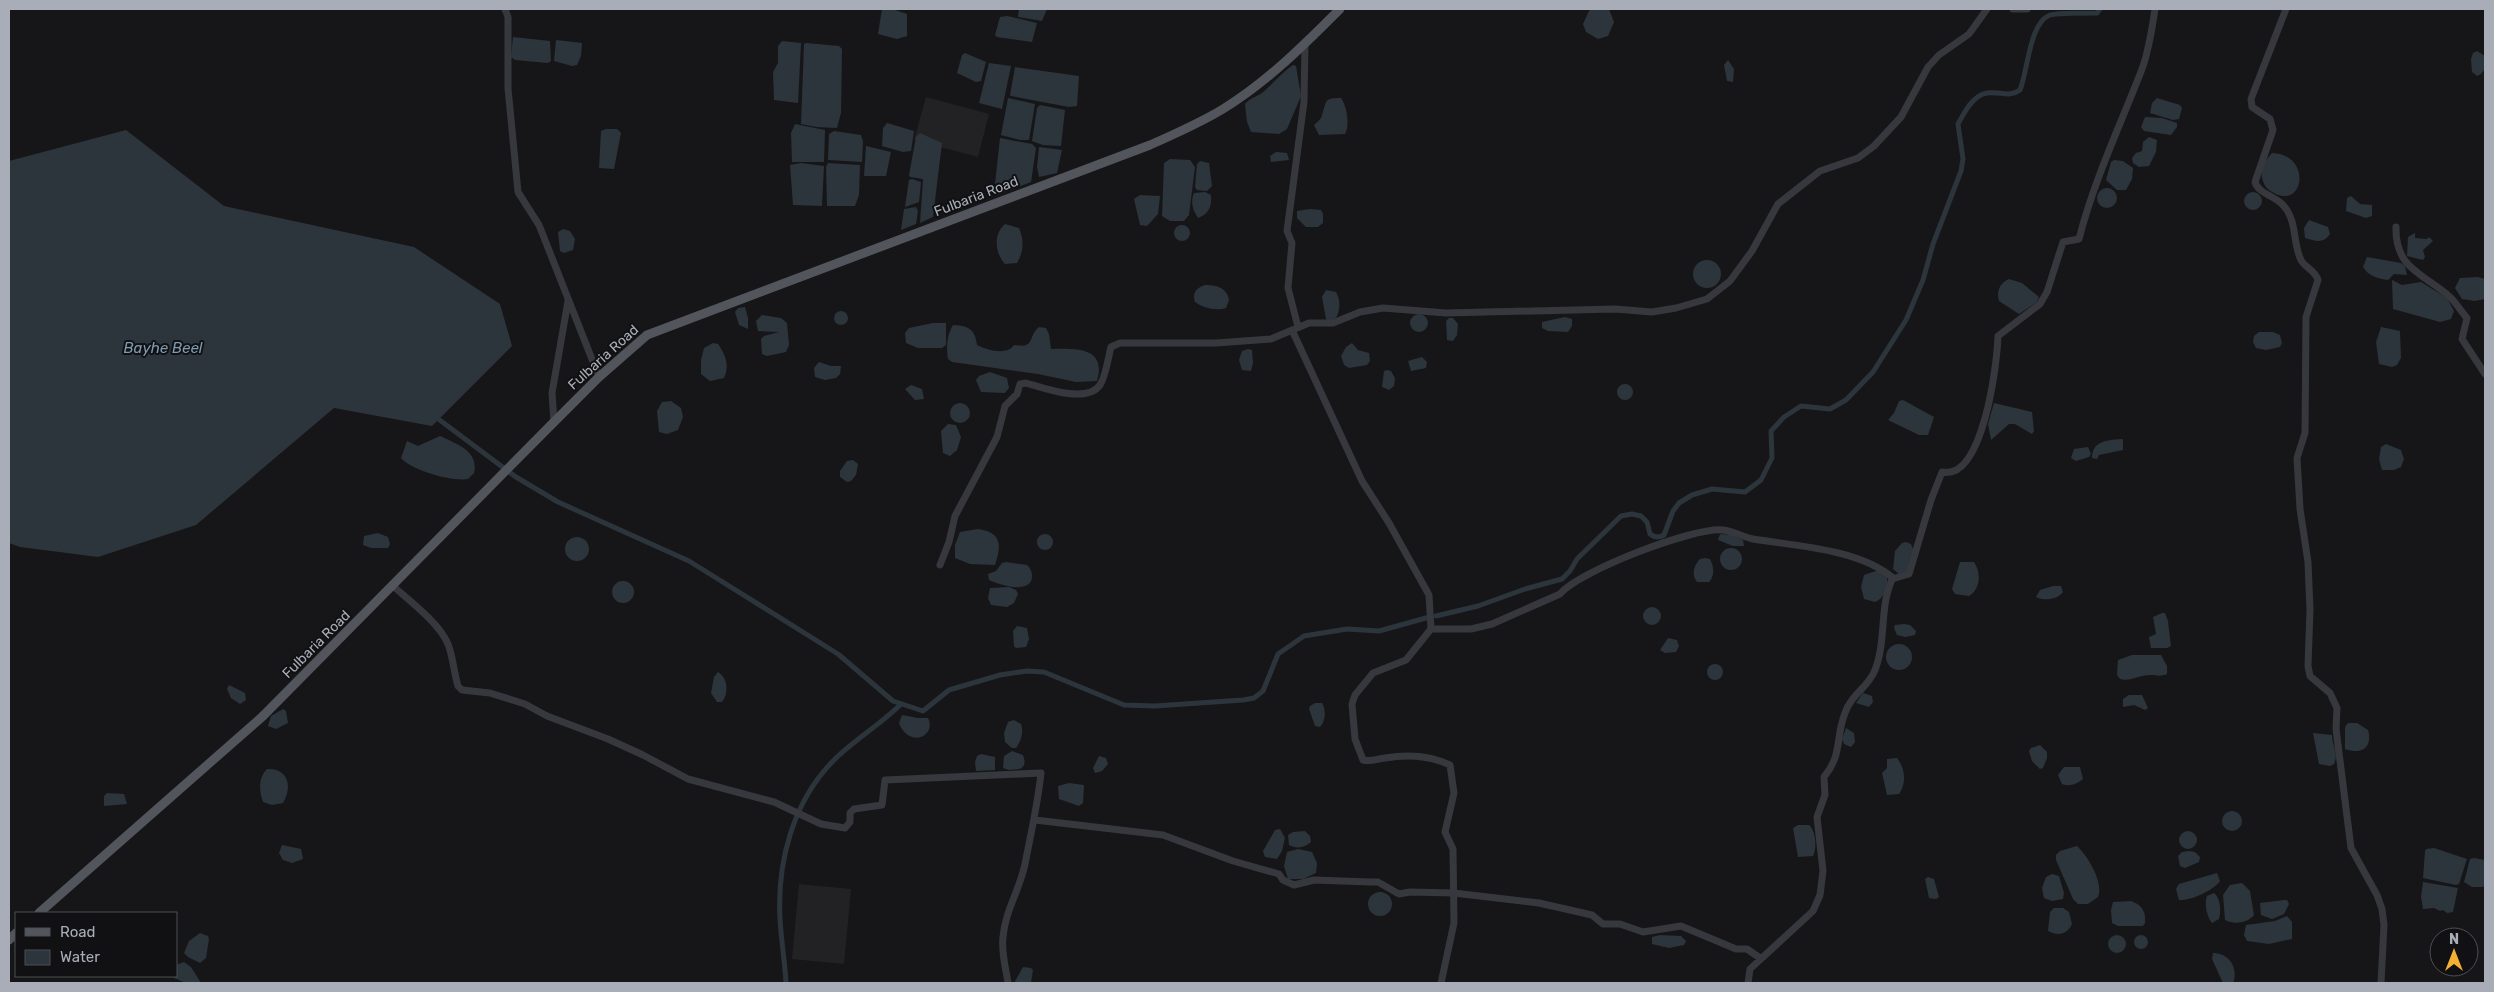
<svg xmlns="http://www.w3.org/2000/svg" width="2494" height="992" font-family="Rubik,sans-serif">
	<style>
		.built { fill: #222225 }
		.water { fill: #2c353c }
		.lines { fill: none; stroke-linecap: round; stroke-linejoin: round }
		.canal { stroke: #2c353c; stroke-width: 5 }
		.minor { stroke: #37383d; stroke-width: 7 }
		.major { stroke: #53555c; stroke-width: 9 }
		.labels { text-anchor: middle; stroke-width: 4; stroke-linejoin: round; paint-order: stroke }
		.street-label { font-size: 14px; fill: #a8adb8; stroke: #111113 }
		.water-label { font-size: 15px; font-style: italic; fill: #7f9bb3; stroke: #111113 }
	</style>
	<rect width="100%" height="100%" fill="#161618"/>
	<path class="built" d="M926 97 989 114 978 157 914 140Z
		M799 884 851 889 844 964 792 959Z"/>
	<path class="water" d="M882 9H892L907 14V36L897 39 878 34Z
		M1019 9H1047L1042 21 1018 17Z
		M1590 9H1609L1614 22 1608 36 1598 39 1586 32 1583 24Z
		M1007 16 1037 23 1032 42 997 37 995 35 1000 17Z
		M513 37 550 41 551 61 548 63 515 60 511 57Z
		M556 40 582 43 581 56 577 65 572 66 554 61Z
		M782 41 801 43 798 103 774 100 773 72 778 63V46Z
		M806 43 839 46 842 49 841 113 837 128 816 127 801 124 804 44Z
		M2477 51 2485 56C2486 64 2486 73 2477 76L2472 72 2471 59 2473 53Z
		M965 53 986 62 981 81 976 82 957 73 962 55Z
		M1728 60 1734 69 1733 82 1727 81 1724 65Z
		M989 63 1011 66 1002 109 979 103Z
		M1293 65 1296 66 1301 96 1287 129 1279 134 1251 132 1247 122 1245 104C1250 98 1256 97 1262 93 1273 84 1281 73 1293 65Z
		M1015 67 1079 76 1077 106 1069 107 1011 96 1010 95Z
		M1008 98 1035 104 1029 140H1020L1001 135Z
		M1341 98C1347 106 1350 126 1345 134L1319 135 1314 125C1317 122 1321 120 1322 115 1327 101 1323 98 1341 98Z
		M2157 98 2180 105 2182 108 2179 119 2173 120 2150 113 2152 103Z
		M1040 105 1065 110 1061 146 1043 145 1032 141 1037 108Z
		M2145 117 2162 118 2177 123V127L2171 135 2144 131 2141 127Z
		M887 123 914 131 911 151 903 152 882 146 883 128Z
		M795 124 825 130 824 162H792L791 133Z
		M606 129H617L621 133 614 169 599 168 601 131Z
		M126 130 224 206 414 247 500 304 512 346 432 426 334 408 196 525 98 557 20 547 9 543V161Z
		M834 131 861 135 863 141 862 162 828 160 829 134Z
		M920 133 942 143 933 217 920 223 923 179 910 177 909 175 916 137Z
		M2149 137 2157 140 2156 152 2149 166 2139 167 2133 163 2132 158 2136 153 2142 151 2143 142Z
		M1000 138 1032 144 1036 148 1031 182 997 195 994 193Z
		M866 146 891 152 886 176H864Z
		M1039 147 1062 150 1057 173 1039 177 1037 167Z
		M1276 152 1287 153 1289 160 1271 162 1270 156Z
		M2272 153C2311 154 2305 207 2276 194 2270 191 2265 188 2263 181 2259 171 2265 160 2272 153Z
		M1170 159 1190 160 1195 167 1189 215 1184 221H1170L1162 216 1164 163Z
		M2114 160 2123 161 2133 168 2132 179 2126 190H2117L2106 180 2111 162Z
		M1200 161 1209 163 1212 186 1207 191 1197 190 1195 187 1197 164Z
		M801 163 824 166 822 206 793 205 790 165Z
		M828 163 860 165 859 195 855 206H827L826 167Z
		M912 179 921 182 919 202 905 207 909 180Z
		M2097 198a10 10 0 1 1 20 0a10 10 0 1 1-20 0Z
		M2244 201a9 9 0 1 1 18 0a9 9 0 1 1-18 0Z
		M1205 192 1211 195C1212 206 1209 214 1198 218 1193 210 1190 203 1194 193Z
		M1140 195 1160 196 1158 214 1147 226 1140 225 1134 199Z
		M2351 196 2360 204 2372 205V216L2366 218 2346 211 2347 198Z
		M916 207 918 211 916 224 901 230 904 209Z
		M1310 209 1321 210 1323 214V223L1318 227H1306L1297 218V211Z
		M2309 220 2328 227 2330 234C2323 244 2316 241 2305 238L2304 228Z
		M1005 224 1019 228C1024 240 1024 251 1017 263L1005 264C995 253 993 234 1005 224Z
		M1174 233a8 8 0 1 1 16 0a8 8 0 1 1-16 0Z
		M563 229 570 231 575 239 573 250 564 253 560 251 558 232Z
		M2415 233V238L2427 239 2429 237 2433 241 2423 250 2425 257 2423 260 2407 256 2408 237Z
		M2367 257 2401 263 2405 266 2407 275 2394 274 2388 280C2379 279 2368 276 2363 267Z
		M1693 274a14 14 0 1 1 28 0a14 14 0 1 1-28 0Z
		M2478 277 2485 279V299L2475 301 2462 299 2455 288 2460 278Z
		M2009 279 2022 283 2039 297 2037 302 2019 314 1999 301C1996 291 2000 283 2009 279Z
		M2392 280 2402 285 2421 282 2447 298 2454 311 2451 319 2440 322 2393 309Z
		M1205 285C1217 285 1227 288 1229 300L1226 308C1216 311 1203 308 1195 302 1192 293 1196 288 1205 285Z
		M1326 290 1336 292C1341 301 1340 310 1336 318L1329 321 1326 319 1322 297Z
		M745 307 748 318V329L739 325 735 312 738 308Z
		M834 318a7 7 0 1 1 14 0a7 7 0 1 1-14 0Z
		M1410 323a9 9 0 1 1 18 0a9 9 0 1 1-18 0Z
		M762 315 781 318 787 323 789 345 786 352 767 356 762 354 761 339 764 336 779 332 758 331 756 321Z
		M1565 317 1572 319V326L1568 332 1548 331 1542 328V322Z
		M1449 318H1453L1458 324 1457 335 1453 341 1447 340 1446 321Z
		M933 323H946V345L942 348H918L906 343 905 333 909 328Z
		M953 325C969 326 975 329 977 345 987 350 1007 356 1014 345 1036 349 1027 337 1039 327L1046 328 1049 334 1051 349C1076 348 1107 347 1097 381L1076 382 1038 374 952 362 948 359C946 348 947 335 953 325Z
		M2381 327 2400 331 2401 358 2397 365 2392 367 2379 364 2376 342Z
		M2259 332H2273L2280 335 2282 343 2280 347 2266 350 2256 348 2253 342 2254 336Z
		M713 343 718 344C725 354 730 365 724 378L710 381 701 374V360L704 348Z
		M1352 343 1358 350 1369 353 1370 361 1367 365 1349 368 1344 365 1341 356 1346 347Z
		M1248 349 1252 350 1253 363 1251 371 1242 370 1239 360 1242 351Z
		M1422 357 1427 362 1426 368 1411 371 1408 361Z
		M819 362 831 366H841L840 374 836 378 825 380 815 377 814 368Z
		M1387 370 1391 371 1395 378 1394 386 1389 390 1382 387 1384 371Z
		M990 372 1007 378 1009 388 1005 393 981 392 976 380 979 376Z
		M1617 392a8 8 0 1 1 16 0a8 8 0 1 1-16 0Z
		M911 385 922 389 924 399 915 400 905 389Z
		M1903 400 1934 417 1928 435H1919L1888 420 1894 413 1899 401Z
		M671 401 681 408 683 417 678 430 667 434 659 432 657 411 662 402Z
		M1994 403 2032 412 2034 431 2032 434 2015 424H2009L1991 440 1988 424Z
		M950 413a10 10 0 1 1 20 0a10 10 0 1 1-20 0Z
		M948 424 956 425 961 437 957 450 950 456 943 453 941 431Z
		M440 436C457 444 479 451 474 473L468 479C452 482 411 470 401 458L407 441 418 446Z
		M2123 439V450L2099 455 2097 459 2092 458C2092 440 2109 440 2123 439Z
		M2386 444 2401 450 2404 459 2401 467 2394 470H2382L2379 459 2381 447Z
		M2088 447 2091 454 2089 457 2076 461 2071 458 2074 449Z
		M853 460 858 464 856 475 851 481 847 482 840 477V471L847 461Z
		M978 529C1001 532 1002 544 995 565L970 564 955 558V545L960 532Z
		M378 533 388 537 390 544 388 548H371L363 545 364 536Z
		M1720 534 1732 535 1743 540 1744 546H1733L1718 540Z
		M1037 542a8 8 0 1 1 16 0a8 8 0 1 1-16 0Z
		M565 549a12 12 0 1 1 24 0a12 12 0 1 1-24 0Z
		M1906 542 1911 544 1913 549 1906 573 1899 574 1893 569 1895 551 1902 543Z
		M1720 559a11 11 0 1 1 22 0a11 11 0 1 1-22 0Z
		M1705 558 1710 559C1714 567 1715 575 1709 582H1697C1691 575 1694 565 1700 559Z
		M1006 562 1027 565C1030 568 1032 571 1032 576 1032 595 999 585 989 580L988 574 996 571 1002 563Z
		M1960 562H1974C1981 572 1981 589 1969 596L1955 594 1952 589Z
		M1876 571H1881L1887 576C1888 587 1885 598 1875 602L1864 599 1861 587 1864 575Z
		M612 592a11 11 0 1 1 22 0a11 11 0 1 1-22 0Z
		M2053 586H2061L2063 592C2057 600 2044 601 2036 597L2040 590Z
		M1009 587 1016 590 1018 594 1014 603 1007 607 991 605 988 598 990 588Z
		M1643 616a9 9 0 1 1 18 0a9 9 0 1 1-18 0Z
		M2162 613H2165L2168 621 2171 646 2167 648H2151L2149 637 2156 634 2153 617Z
		M1904 624 1910 625 1916 631 1915 635 1905 637 1897 635 1894 628 1895 625Z
		M1017 626 1027 628 1029 639 1026 647 1016 648 1014 646 1013 631Z
		M1668 638 1677 640 1679 646 1676 652 1665 653 1660 650Z
		M1886 657a13 13 0 1 1 26 0a13 13 0 1 1-26 0Z
		M2132 655H2161L2167 666V674C2160 677 2157 675 2150 675 2139 675 2130 682 2120 679L2117 675 2118 660Z
		M1707 672a8 8 0 1 1 16 0a8 8 0 1 1-16 0Z
		M718 672C728 678 729 693 722 702H717L711 693 714 677Z
		M229 685 245 693 246 700 240 704 231 698 227 689Z
		M1863 693 1872 696 1873 702 1869 707 1856 703Z
		M2129 695H2142L2148 708 2145 710 2134 705 2123 707V699Z
		M1315 703H1322C1326 709 1326 721 1320 727L1315 726 1309 709 1310 706Z
		M283 709 286 711 288 723 276 729 268 726 271 716Z
		M902 715 918 718H928C937 736 909 749 899 723Z
		M1014 720 1021 724C1024 732 1021 741 1016 748H1012L1005 742 1004 733 1008 722Z
		M2348 723H2357L2368 730C2373 748 2361 755 2345 749V727Z
		M1846 728 1854 733 1855 742 1851 747 1844 744 1842 739Z
		M2313 733 2332 735C2332 745 2339 754 2334 764L2330 766 2319 764Z
		M2040 745 2047 752V758L2043 768 2040 769 2032 761 2029 751 2031 748Z
		M1012 751 1023 755C1025 760 1026 766 1020 769L1009 770 1003 768 1004 756Z
		M981 754 995 757V770L976 771 975 762 977 756Z
		M1099 756 1106 758 1108 764 1102 771 1095 773 1093 768Z
		M1897 758C1905 768 1907 783 1899 794L1887 795 1882 773 1887 768V759Z
		M2064 767H2080L2083 779C2077 784 2069 787 2062 784L2058 775Z
		M267 769C288 768 293 786 283 803L272 805 263 802C259 791 258 778 267 769Z
		M1069 783 1084 785 1083 803 1079 806 1059 799 1058 786Z
		M107 793 124 794 127 804 104 806V796Z
		M2222 821a10 10 0 1 1 20 0a10 10 0 1 1-20 0Z
		M1798 825H1809C1816 831 1817 848 1813 856L1798 857 1793 828Z
		M1280 829 1285 838 1282 851 1277 859 1265 857 1263 851 1275 830Z
		M1305 831 1310 836 1311 842C1305 848 1296 849 1289 845L1288 835 1293 832Z
		M2179 840a9 9 0 1 1 18 0a9 9 0 1 1-18 0Z
		M282 845 301 849 303 859 292 863 283 860 279 853Z
		M2077 846C2088 856 2104 883 2098 897L2088 904H2078L2073 899 2056 860V855L2060 851Z
		M2434 848 2467 859 2459 884 2456 885 2423 878 2425 851 2426 849Z
		M1298 849 1312 852 1317 863 1316 873 1303 879H1288L1284 866 1287 852Z
		M2189 851 2195 852 2200 857 2199 862 2185 868 2180 866 2178 856 2182 852Z
		M2474 858 2485 860V884L2483 887H2472L2464 882 2470 859Z
		M2217 873 2220 881C2214 890 2191 901 2179 900L2176 889 2179 884Z
		M2052 874 2059 876 2064 893 2063 899 2052 901 2044 898 2042 888 2046 877Z
		M1928 877 1934 879 1939 897 1936 899 1929 898 1925 879Z
		M2423 882 2458 888 2453 912 2447 913 2443 910 2440 911 2434 908 2423 909 2421 897Z
		M2242 883 2250 891 2254 915C2248 923 2234 925 2225 920L2223 895 2230 885Z
		M1368 904a12 12 0 1 1 24 0a12 12 0 1 1-24 0Z
		M2214 893C2221 899 2221 911 2219 919L2212 923C2207 917 2204 904 2207 896Z
		M2284 900H2287L2289 904 2284 914 2272 919 2261 915 2260 903Z
		M2131 901C2142 905 2146 911 2145 923L2143 926H2118L2112 923 2111 910 2113 902Z
		M2054 908H2063L2069 912 2072 924C2067 935 2058 936 2048 931L2050 912Z
		M2287 916 2292 922V939L2269 944 2247 941 2244 935 2246 925 2275 921Z
		M200 933 208 936 209 939 206 958 200 963 188 957 184 953 189 941Z
		M2134 942a7 7 0 1 1 14 0a7 7 0 1 1-14 0Z
		M1660 935 1681 936 1686 941 1684 945 1669 948 1652 944V937Z
		M2108 944a9 9 0 1 1 18 0a9 9 0 1 1-18 0Z
		M2213 953C2229 953 2239 968 2233 983H2223L2212 959Z
		M184 962 191 967 201 983H186L174 978 173 976H176V965Z
		M1023 967 1031 968 1033 970 1031 983H1014Z"/>
	<g class="lines">
		<path class="canal" d="M433 415 516 477 558 502 689 561 838 654 893 701 923 711 949 690 1000 675 1027 671 1044 672 1124 705 1155 706 1243 700 1254 698 1263 691 1278 654 1304 636 1347 629 1379 631 1426 618
			M1436 616 1478 606 1525 589 1562 579 1570 571 1577 559 1621 516 1632 514 1641 516 1647 522 1650 534C1655 538 1659 538 1664 535L1673 511 1679 503 1692 495 1712 489 1745 492 1761 480 1772 458 1771 431 1784 417 1801 406 1830 409 1846 400 1873 372 1906 320 1923 280 1933 244 1961 171 1963 159 1958 124C1964 113 1973 95 1987 93 2000 91 2009 98 2020 90 2028 71 2029 23 2050 15 2056 13 2089 13 2097 13L2100 9
			M786 983C785 962 781 940 780 918 777 862 793 801 834 760 855 739 880 725 901 704"/>
		<path class="minor" d="M505 9 508 17V88L518 192 539 225 599 377
			M2013 9H2027
			M2286 9 2251 99 2252 107 2270 119 2273 130 2255 182C2258 193 2274 196 2282 204 2298 220 2292 242 2301 260 2305 268 2315 270 2318 280L2306 317 2305 433 2297 458 2300 509 2308 562 2310 610 2308 666 2310 676 2330 693 2337 708 2336 729 2351 848 2377 895 2382 909 2384 925 2381 983
			M2396 227C2395 269 2423 273 2450 297 2456 303 2461 311 2467 318L2462 339 2485 374
			M1298 327 1288 288 1292 243 1287 231 1304 102 1305 44
			M1292 330 1362 481 1389 523 1429 595 1431 629 1406 660 1373 673 1355 695 1352 704 1355 739 1363 760C1372 762 1376 759 1385 758 1408 754 1429 755 1450 765L1454 793 1445 832 1453 849 1454 923 1441 983
			M554 422 552 393 568 301
			M940 565 949 542 955 516 997 437 1005 406 1017 394 1020 384 1026 383C1043 388 1087 404 1100 385 1106 376 1108 358 1111 347L1120 343H1216L1271 339 1309 323H1333L1360 312 1383 308 1446 313 1615 309 1652 312 1676 308 1707 299 1730 281 1752 251 1778 204 1820 171 1858 158 1874 146 1901 117 1928 67 1939 55 1969 34 1987 9
			M393 586C410 601 439 623 448 644 453 657 454 673 458 686L462 690 490 693 525 704 547 716 608 739 643 755 688 779 774 802 821 824 845 828 850 822V813L854 809 882 805 885 780 1041 773C1038 803 1031 833 1025 864 1020 889 1005 911 1003 937 1001 952 1006 969 1008 983
			M1431 629H1471L1492 624 1560 594C1579 571 1693 527 1723 530 1733 531 1743 537 1753 539 1796 546 1859 549 1893 578
			M1035 820 1163 835 1233 861 1279 874 1283 880 1294 885 1314 880 1370 882H1378L1399 894 1410 892 1454 893 1539 903 1592 915 1603 924H1620L1643 932 1681 926 1736 949H1747L1760 958
			M1748 983 1750 969 1813 911 1820 895 1823 871 1817 817 1825 795 1824 777C1843 754 1835 738 1845 713 1852 693 1868 688 1875 670 1883 650 1882 626 1885 605 1886 596 1889 587 1892 579L1909 574 1931 500 1942 472C1983 481 1997 365 1998 336L2040 304 2047 292 2063 242 2079 239C2094 180 2120 126 2142 69 2149 50 2152 29 2155 9"/>
		<path class="major" d="M39 913 263 716 554 422 599 377 647 335 1150 145C1175 134 1200 123 1223 109 1267 82 1304 45 1340 9
			M9 940 16 933"/>
	</g>
	<g class="labels">
		<g class="street-label">
			<text transform="translate(976 196) rotate(-21)" y="5">Fulbaria Road</text>
			<text transform="translate(603 357) rotate(-42)" y="5">Fulbaria Road</text>
			<text transform="translate(316 644) rotate(-45)" y="5">Fulbaria Road</text>
		</g>
		<g class="water-label">
			<text x="163" y="353">Bayhe Beel</text>
		</g>
	</g>
	<rect width="2494" height="992" fill="none" stroke="#a8adb8" stroke-width="20"/>
	<rect x="15" y="912" width="162" height="65" fill="#111113" stroke="#4d4f55"/>
	<rect x="25" y="928" width="25" height="8" fill="#53555c" stroke="#4d4f55"/>
	<text x="60" y="937" font-size="15" fill="#a8adb8">Road</text>
	<rect x="25" y="950" width="25" height="15" fill="#2c353c" stroke="#4d4f55"/>
	<text x="60" y="962" font-size="15" fill="#a8adb8">Water</text>
	<g transform="translate(2454 952)"><circle r="24" fill="#111113" stroke="#4d4f55"/>
	<path d="M0-4L9 19L0 12L-9 19Z" fill="#f2b134"/>
	<text y="-8" font-size="14" font-weight="bold" text-anchor="middle" fill="#a8adb8">N</text>
	</g>
</svg>
